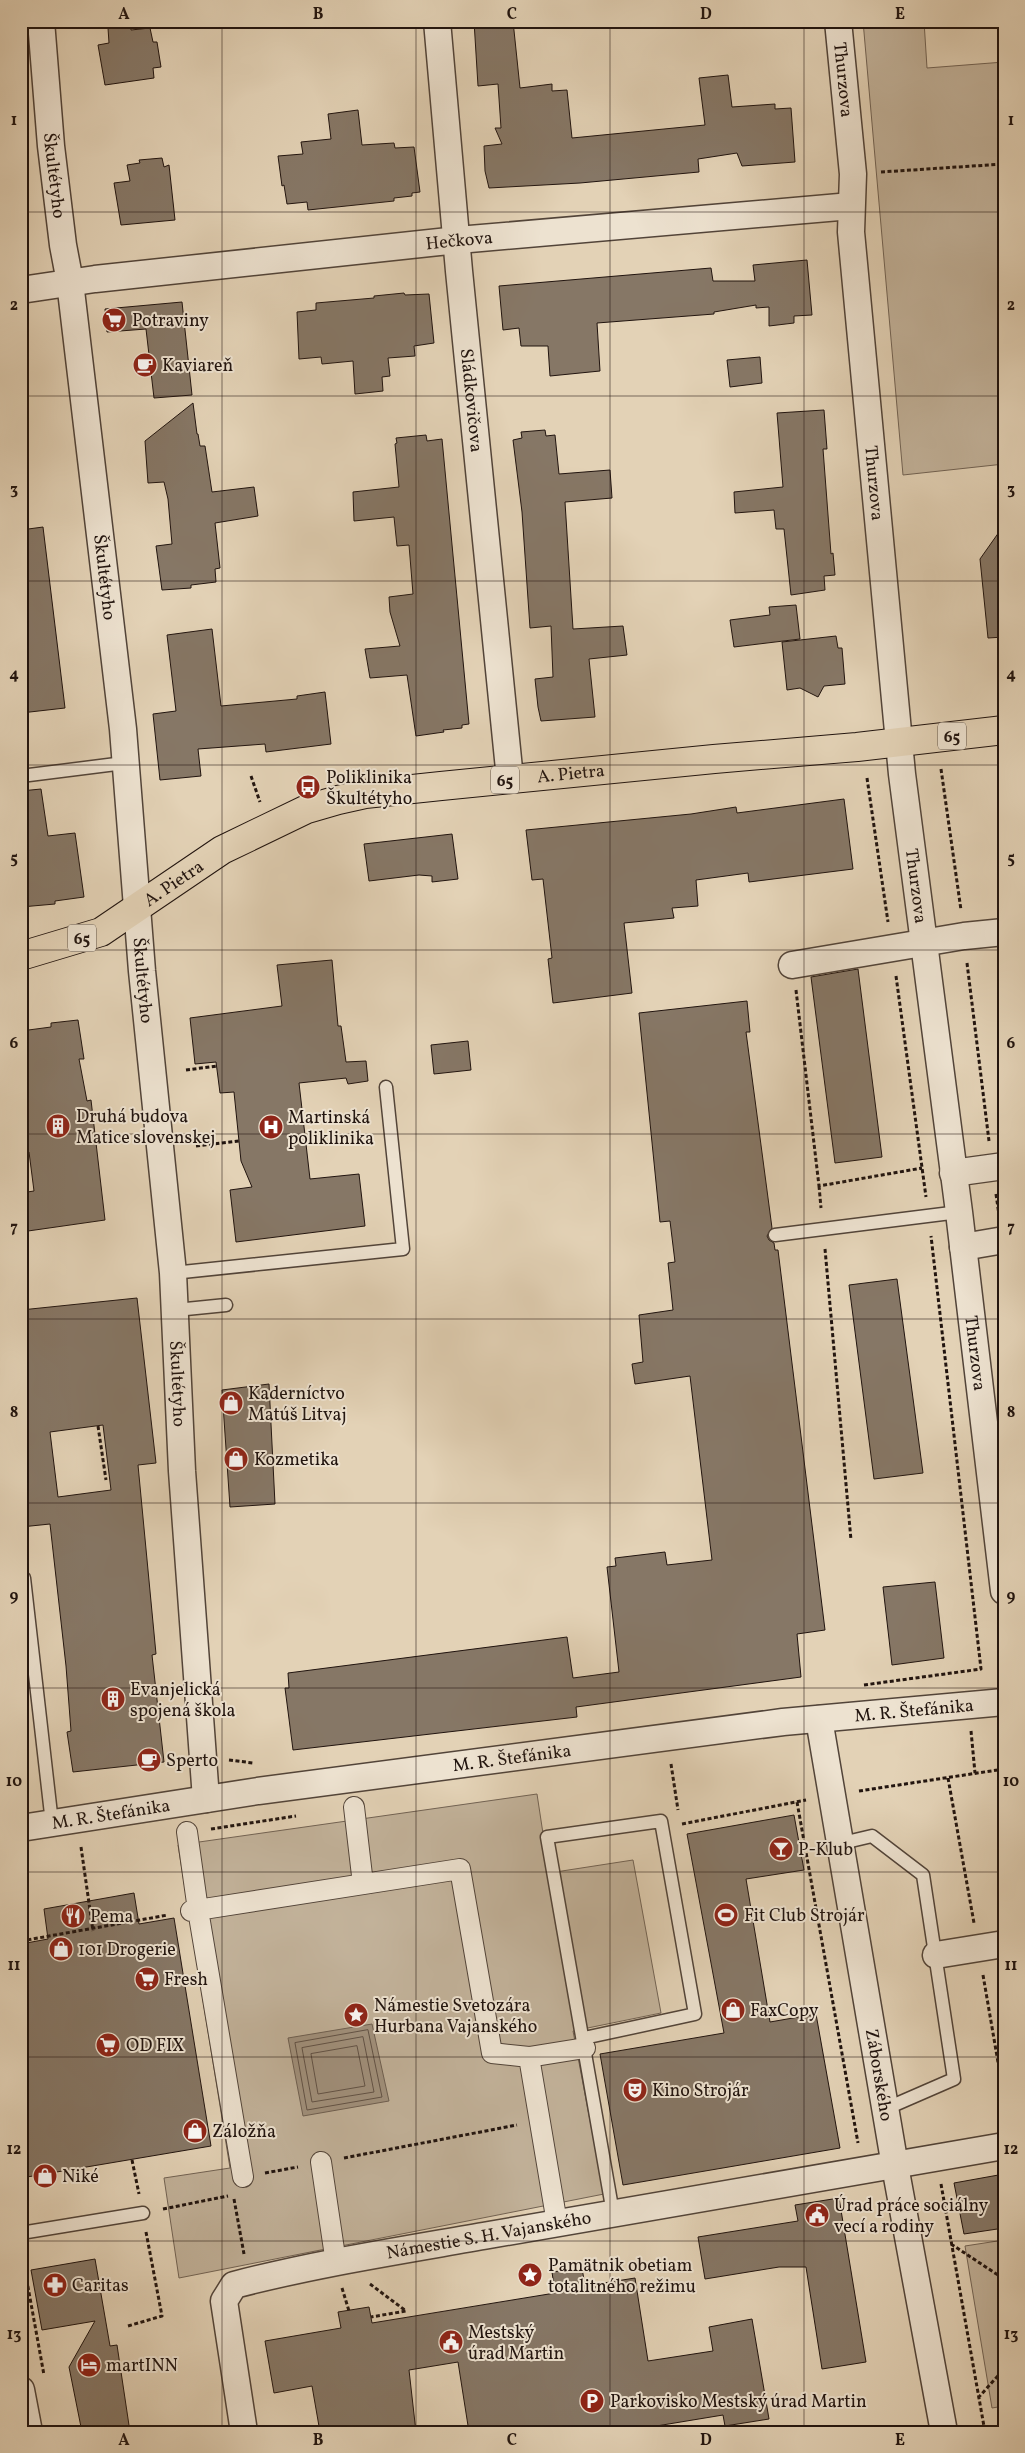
<svg xmlns="http://www.w3.org/2000/svg" width="1025" height="2453" font-family="Vollkorn,serif">
	<style>
		.green { fill: #c2b29a; stroke: #726354 }
		.water { fill: #a1917d; stroke: #6e5f51 }
		.lines { fill: none; stroke-linecap: round; stroke-linejoin: round }
		.shore { stroke: #615246; stroke-width: 1 }
		.building { fill: #867766; stroke: #21140f; fill-rule: evenodd }
		.service-casing { stroke: #524439; stroke-width: 15 }
		.pedestrian-casing { stroke: #524439; stroke-width: 22 }
		.minor-casing { stroke: #524439; stroke-width: 29 }
		.primary-casing { stroke: #21140f; stroke-width: 30 }
		.path { stroke: #21140f; stroke-width: 3; stroke-dasharray: 4 2.5; stroke-linecap: butt }
		.service { stroke: #ede2d0; stroke-width: 12 }
		.pedestrian { stroke: #ede2d0; stroke-width: 20 }
		.minor { stroke: #ede2d0; stroke-width: 26 }
		.primary { stroke: #e3d2b6; stroke-width: 28 }
		.grid { fill: none; stroke: #21140f; stroke-width: 1; stroke-opacity: 0.55 }
		.labels { text-anchor: middle; stroke-width: 4; stroke-linejoin: round; paint-order: stroke }
		.shield { fill: #ede2d0; stroke: #5e5249; stroke-width: 1 }
		.shield-label { font-size: 16px; font-weight: bold; fill: #21140f }
		.street-label { font-size: 18px; fill: #21140f; stroke: #ede2d0 }
		.poi-label { font-size: 18px; fill: #21140f; stroke: #ede2d0; text-anchor: start }
		.neatline { fill: none; stroke: #21140f; stroke-width: 2 }
		.grid-label { font-size: 16px; text-anchor: middle; font-weight: bold; fill: #21140f }
	</style>
	<rect width="100%" height="100%" fill="#e3d2b6"/>
	<filter id="stains"><feTurbulence type="fractalNoise" baseFrequency=".004" numOctaves="4"/><feColorMatrix values="0 0 0 0 .2 0 0 0 0 .09 0 0 0 0 .02 0 0 0 .5 -.17"/></filter>
	<radialGradient id="worn" r=".72"><stop offset=".6" stop-color="#630" stop-opacity="0"/><stop offset="1" stop-color="#630" stop-opacity=".3"/></radialGradient>
	<path class="green" d="M863 21H924L927 68 1004 62V464L903 475Z
		M537 1794 549 1873 633 1860 661 2013 573 2031 604 2194 179 2278 164 2178 230 2168 178 1845Z
		M1004 2240V2406L992 2408 965 2246Z"/>
	<path class="water" d="M372 2024 389 2101 303 2116 288 2038Z"/>
	<g class="lines">
		<path class="shore" d="M368 2030 382 2097 307 2110 295 2043Z
			M363 2037 374 2092 312 2102 302 2048Z
			M357 2046 365 2086 318 2094 311 2054Z"/>
	</g>
	<path class="building" d="M474 21H513L520 88 552 84V91L567 90 572 138 705 125 699 78 728 75 732 107 775 104V109L791 108 795 162 742 166 737 153 698 159 699 172 580 183 489 188 485 171 484 146 502 144 495 128H501L498 84 478 86Z
		M131 25V30L150 28 153 42H157L161 67 153 68 154 78 105 85 98 45 109 43 108 28Z
		M358 110 362 145 394 143 395 148 414 147 420 192 412 193V196L394 198V201L308 210 307 202 287 204 284 185 282 186 278 156 303 154 301 142 331 139 328 114Z
		M162 158 164 167 169 165 175 220 121 225 114 183 130 181 127 165 140 163 139 160Z
		M807 260 812 315 794 316V323L769 326V307L756 308V305L714 312V314L597 323 600 371 550 376 548 346H521L519 328 503 330 499 286 711 268 713 281H755L753 265Z
		M404 293 405 295 429 294 434 343 414 346 415 356 388 358 390 376 382 377 383 391 355 394 353 361 322 364 321 357 299 359 297 312 316 310V303L374 298V296Z
		M182 302 192 395 154 398 146 329 107 332 105 309Z
		M760 357 762 383 730 387 727 360Z
		M193 403 197 434H198L200 446H205L212 492 254 487 258 516 215 523 220 568 215 569 216 582 191 585V588L162 590 156 546 172 544 168 499 164 482 148 483 145 441Z
		M824 410 827 449H823L831 554 833 553 835 575 824 576 825 590 791 595 784 529H776L774 510 735 513 734 492 783 487 777 413Z
		M545 430 546 436 555 435 559 474 610 470 612 498 565 502 573 629 623 626 627 655 589 659 595 717 541 721 538 707 535 679 553 677 551 626 530 628 522 512 513 440 522 438 521 432Z
		M426 435 427 441 442 439 469 724 462 725V728L443 730 444 732 416 736 407 675 370 678 365 649 400 646 390 612 389 597 413 594 409 545 397 546 394 517 354 521 353 492 399 487 395 444 397 443 396 438Z
		M1004 525V637L988 638 980 559Z
		M43 527 65 708 21 713V530Z
		M796 605 800 639 734 647 730 620 770 615 769 607Z
		M212 629 221 706 297 699V696L325 692 331 744 266 752 265 744 198 749 201 776 160 780 153 714 176 711 167 635Z
		M836 636 838 648H842L845 684 824 686 818 697 800 688 787 690 782 642Z
		M41 789 48 836 75 833 84 897 55 901V904L21 907V791Z
		M844 799 853 869 749 882 748 873 696 880 698 906 672 908 674 918 624 923 632 993 553 1003 548 959 552 958 543 879 532 880 526 830 691 814 736 807 737 813Z
		M452 834 458 879 432 882V876L419 875 369 881 364 844Z
		M332 960 338 1026H341L346 1062 366 1061 368 1081 348 1084 346 1078 299 1083 310 1179 359 1174 365 1226 236 1242 230 1190 252 1187 241 1161 234 1092 220 1093 216 1062 195 1064 190 1018 282 1006 277 965Z
		M858 969 882 1157 835 1163 811 977Z
		M747 1001 750 1032H746L772 1228 767 1236 769 1240 774 1243 775 1250H778L825 1630 797 1634 801 1677 576 1707 577 1717 293 1750 285 1688H289L288 1673 567 1637 573 1678 619 1672 607 1567 616 1566 615 1558 665 1552 667 1565 712 1560 690 1376 635 1384 632 1364 643 1362 639 1315 673 1310 668 1263 675 1262 670 1221 660 1222 639 1013Z
		M78 1020 84 1059H79L87 1101 91 1100 105 1220 21 1232V1193L34 1191 29 1152H21V1031L51 1027V1023Z
		M468 1041 471 1070 434 1074 431 1045Z
		M897 1279 923 1473 874 1479 849 1285Z
		M137 1298 156 1463 138 1465 156 1654 152 1655 164 1762 73 1772 67 1732 71 1731 66 1666 50 1524 21 1527V1310ZM103 1425 111 1490 58 1497 50 1432Z
		M269 1384 275 1504 230 1507 222 1390Z
		M935 1582 944 1658 892 1665 883 1587Z
		M794 1815 804 1870 746 1879 770 2022 816 2014 840 2148 623 2185 600 2054 724 2033 687 1834Z
		M134 1893 139 1924 174 1918 211 2146 21 2178V1944L48 1939 44 1909Z
		M1004 2174V2228L964 2234 954 2183Z
		M839 2198 866 2362 822 2369 806 2267H779L705 2279 698 2237 798 2221 795 2205Z
		M95 2259 110 2346 117 2345 130 2432H82L69 2367 95 2321 42 2330 31 2270Z
		M582 2268 585 2286 635 2278 648 2361 713 2351 709 2327 752 2319 769 2419 725 2426 723 2415 620 2432H469L458 2362 409 2370 416 2432H320L312 2386 274 2393 265 2341 341 2328 338 2312 369 2307 372 2323 555 2293 552 2272Z"/>
	<g class="lines">
		<defs>
			<path id="service" d="M21 776 124 763
				M775 1235 959 1212
				M173 1273 403 1249 386 1087
				M176 1310 226 1305
				M21 1576 24 1578 52 1823
				M838 1844 872 1836 923 1875 954 2079 885 2109
				M584 2038 695 2014 661 1821 547 1837 613 2213
				M21 2233 143 2213"/>
			<path id="pedestrian" d="M354 1807 363 1884
				M187 1832 198 1910 243 2177
				M191 1911 460 1869 492 2053 529 2057 557 2223
				M529 2057 585 2048
				M321 2162 336 2263"/>
			<g id="minor">
				<path id="s1" d="M41 21 51 146 63 245 70 282 123 729 142 971 173 1273 182 1471 206 1799"/>
				<path id="s2" d="M437 21 459 271 510 779"/>
				<path id="s3" d="M838 21 853 174 851 232 902 774 959 1212 1004 1591"/>
				<path id="s4" d="M21 290 95 279 458 240 851 206"/>
				<path d="M792 965 964 936 1004 932"/>
				<path d="M953 1173 1004 1166"/>
				<path d="M963 1247 1004 1240"/>
				<path id="s5" d="M819 1719 895 2166 944 2432"/>
				<path id="s6" d="M21 1828 258 1791 783 1722 1004 1702"/>
				<path d="M936 1955 1004 1944"/>
				<path d="M21 2390 29 2432"/>
				<path id="s7" d="M244 2432 224 2301 234 2285C318 2263 404 2250 489 2235 660 2204 832 2176 1004 2146"/>
			</g>
			<g id="primary">
				<path id="s8" d="M21 956 101 932 222 850 307 809 338 800 365 794 441 786 714 759 857 747 1004 730"/>
			</g>
		</defs>
		<use href="#service" class="service-casing"/>
		<use href="#pedestrian" class="pedestrian-casing"/>
		<use href="#minor" class="minor-casing"/>
		<use href="#primary" class="primary-casing"/>
		<path class="path" d="M881 172 1004 164
			M941 769 961 910
			M251 776 260 802
			M867 778 888 922
			M967 963 989 1141
			M896 976 926 1197
			M796 990 819 1186 922 1168
			M186 1070 217 1066
			M196 1146 239 1141
			M819 1186 821 1208
			M996 1194 999 1215
			M825 1249 851 1540
			M98 1426 106 1480
			M864 1685 981 1669 931 1236
			M971 1731 975 1773
			M229 1760 253 1763
			M671 1764 678 1810
			M948 1778 974 1923
			M859 1791 1004 1769
			M797 1802 858 2143
			M682 1824 806 1800
			M211 1829 296 1816
			M81 1847 93 1931
			M21 1941 168 1915
			M983 1975 1004 2097
			M344 2158 517 2125
			M132 2160 139 2194
			M265 2173 298 2167
			M941 2184 985 2432
			M21 2188V2192
			M234 2199 244 2254
			M163 2209 228 2196
			M951 2244 1004 2279
			M22 2254 44 2375
			M370 2284 406 2311 371 2317
			M342 2288 349 2311
			M128 2326 162 2316 146 2232
			M978 2398 1004 2369"/>
		<use href="#service" class="service"/>
		<use href="#pedestrian" class="pedestrian"/>
		<use href="#minor" class="minor"/>
		<use href="#primary" class="primary"/>
	</g>
	<path class="grid" d="M222 21V2432M416 21V2432M610 21V2432M804 21V2432M21 212H1004M21 396H1004M21 581H1004M21 765H1004M21 950H1004M21 1134H1004M21 1319H1004M21 1503H1004M21 1688H1004M21 1872H1004M21 2057H1004M21 2241H1004"/>
	<defs>
		<symbol id="supermarket-disc" viewBox="-11 -11 22 22"><circle r="9.5" fill="#8f2418" stroke="#ede2d0"/><path d="M-6-5.5h2.5l.6 2H6L4.5 2H-2.5L-4.4-4H-6ZM-1.5 3.2a1.3 1.3 0 1 0 .1 0ZM3 3.2a1.3 1.3 0 1 0 .1 0Z" fill="#fff"/></symbol>
		<symbol id="cafe-disc" viewBox="-11 -11 22 22"><circle r="9.5" fill="#8f2418" stroke="#ede2d0"/><path d="M-5.5-4.5H6V0H3Q3 3.5 0 3.5H-2.5Q-5.5 3.5-5.5 0ZM3-3.2v2h1.7v-2ZM-6 4.5H4V6H-6Z" fill="#fff"/></symbol>
		<symbol id="bus-disc" viewBox="-11 -11 22 22"><circle r="9.5" fill="#8f2418" stroke="#ede2d0"/><path d="M-5-6H5V4H4V6H2V4H-2V6H-4V4H-5ZM-3.5-4V0h7V-4ZM-3.5 1.2v1.5H-2V1.2ZM2 1.2v1.5H3.5V1.2Z" fill="#fff"/></symbol>
		<symbol id="building-disc" viewBox="-11 -11 22 22"><circle r="9.5" fill="#8f2418" stroke="#ede2d0"/><path d="M-4-6H4V6H1V3H-1V6H-4ZM-2.5-4.3h1.7v1.8h-1.7ZM.8-4.3h1.7v1.8H.8ZM-2.5-1h1.7V.8h-1.7ZM.8-1h1.7V.8H.8Z" fill="#fff"/></symbol>
		<symbol id="hospital-disc" viewBox="-11 -11 22 22"><circle r="9.5" fill="#8f2418" stroke="#ede2d0"/><path d="M-5-5h3v3.5h4V-5h3V5h-3V1.5h-4V5h-3Z" fill="#fff"/></symbol>
		<symbol id="shop-disc" viewBox="-11 -11 22 22"><circle r="9.5" fill="#8f2418" stroke="#ede2d0"/><path d="M-5-2.5h2.3a2.7 3.5 0 0 1 5.4 0H5L5.5 6h-11ZM-1.5-2.5h3a1.5 2.3 0 0 0-3 0Z" fill="#fff"/></symbol>
		<symbol id="bar-disc" viewBox="-11 -11 22 22"><circle r="9.5" fill="#8f2418" stroke="#ede2d0"/><path d="M-6-5H6L.8 .8V4.5H3.5V6h-7V4.5H-.8V.8Z" fill="#fff"/></symbol>
		<symbol id="stadium-disc" viewBox="-11 -11 22 22"><circle r="9.5" fill="#8f2418" stroke="#ede2d0"/><path d="M0-5a6.5 5 0 1 0 0 10a6.5 5 0 1 0 0-10ZM-3.5-1.8h7v3.6h-7Z" fill="#fff"/></symbol>
		<symbol id="restaurant-disc" viewBox="-11 -11 22 22"><circle r="9.5" fill="#8f2418" stroke="#ede2d0"/><path d="M-5-6h1v4h1v-4h1v4h1v-4h1v5L-1.5 .5V6h-2V.5L-5-1ZM5-6V6H3V1.5H1.5Q1.5-4 5-6Z" fill="#fff"/></symbol>
		<symbol id="sight-disc" viewBox="-11 -11 22 22"><circle r="9.5" fill="#8f2418" stroke="#ede2d0"/><path d="M0-6L1.8-2.2L6-1.7L2.9 1.2L3.7 5.4L0 3.3L-3.7 5.4L-2.9 1.2L-6-1.7L-1.8-2.2Z" fill="#fff"/></symbol>
		<symbol id="theatre-disc" viewBox="-11 -11 22 22"><circle r="9.5" fill="#8f2418" stroke="#ede2d0"/><path d="M-5-5.5Q0-4 5-5.5V0Q5 5 0 6Q-5 5-5 0ZM-3.3-2.5H-1v1.5H-3.3ZM1-2.5H3.3v1.5H1ZM-2.8 1Q0 5.5 2.8 1Z" fill="#fff"/></symbol>
		<symbol id="civic-disc" viewBox="-11 -11 22 22"><circle r="9.5" fill="#8f2418" stroke="#ede2d0"/><path d="M-.6-6.5H3V-4.5H.6V-3L4-1V1h2V6H-6V1h2V-1L-.6-3ZM-1.2 2.5V6h2.4V2.5Z" fill="#fff"/></symbol>
		<symbol id="pharmacy-disc" viewBox="-11 -11 22 22"><circle r="9.5" fill="#8f2418" stroke="#ede2d0"/><path d="M-2-6h4v4h4v4h-4v4h-4v-4h-4v-4h4Z" fill="#fff"/></symbol>
		<symbol id="hotel-disc" viewBox="-11 -11 22 22"><circle r="9.5" fill="#8f2418" stroke="#ede2d0"/><path d="M-6-4.5h1.5V1H6V5H4.5V3h-9V5H-6ZM-4 0a1.8 1.8 0 1 1 3.6 0ZM.5 0V-2.5h3Q6-2.5 6 0Z" fill="#fff"/></symbol>
		<symbol id="parking-disc" viewBox="-11 -11 22 22"><circle r="9.5" fill="#8f2418" stroke="#ede2d0"/><path d="M-3.5-5.5H1a3.5 3.5 0 0 1 0 7H-1V5.5H-3.5ZM-1-3.4V-.6H.8a1.4 1.4 0 0 0 0-2.8Z" fill="#fff"/></symbol>
	</defs>
	<g fill-rule="evenodd">
		<use href="#supermarket-disc" x="100" y="306" width="28" height="28"/>
		<use href="#cafe-disc" x="131" y="351" width="28" height="28"/>
		<use href="#bus-disc" x="294" y="773" width="28" height="28"/>
		<use href="#building-disc" x="44" y="1112" width="28" height="28"/>
		<use href="#hospital-disc" x="257" y="1113" width="28" height="28"/>
		<use href="#shop-disc" x="217" y="1389" width="28" height="28"/>
		<use href="#shop-disc" x="222" y="1445" width="28" height="28"/>
		<use href="#building-disc" x="99" y="1685" width="28" height="28"/>
		<use href="#cafe-disc" x="135" y="1746" width="28" height="28"/>
		<use href="#bar-disc" x="767" y="1835" width="28" height="28"/>
		<use href="#stadium-disc" x="712" y="1901" width="28" height="28"/>
		<use href="#restaurant-disc" x="59" y="1902" width="28" height="28"/>
		<use href="#shop-disc" x="47" y="1935" width="28" height="28"/>
		<use href="#supermarket-disc" x="133" y="1965" width="28" height="28"/>
		<use href="#shop-disc" x="719" y="1996" width="28" height="28"/>
		<use href="#sight-disc" x="342" y="2001" width="28" height="28"/>
		<use href="#supermarket-disc" x="94" y="2031" width="28" height="28"/>
		<use href="#theatre-disc" x="621" y="2076" width="28" height="28"/>
		<use href="#shop-disc" x="181" y="2117" width="28" height="28"/>
		<use href="#shop-disc" x="31" y="2162" width="28" height="28"/>
		<use href="#civic-disc" x="803" y="2201" width="28" height="28"/>
		<use href="#sight-disc" x="516" y="2261" width="28" height="28"/>
		<use href="#pharmacy-disc" x="41" y="2271" width="28" height="28"/>
		<use href="#civic-disc" x="437" y="2328" width="28" height="28"/>
		<use href="#hotel-disc" x="75" y="2351" width="28" height="28"/>
		<use href="#parking-disc" x="578" y="2387" width="28" height="28"/>
	</g>
	<g class="labels">
		<g class="shield">
			<rect x="938" y="722.5" width="28" height="27" rx="4"/>
			<rect x="491" y="766.5" width="28" height="27" rx="4"/>
			<rect x="68" y="924.5" width="28" height="27" rx="4"/>
		</g>
		<g class="shield-label">
			<text x="952" y="742">65</text>
			<text x="505" y="786">65</text>
			<text x="82" y="944">65</text>
		</g>
		<g class="street-label">
			<text dy="6" stroke="none"><textPath href="#s3" startOffset="59">Thurzova</textPath></text>
			<text dy="6" stroke="none"><textPath href="#s1" startOffset="155">Škultétyho</textPath></text>
			<text dy="6" stroke="none"><textPath href="#s4" startOffset="441">Hečkova</textPath></text>
			<text dy="6" stroke="none"><textPath href="#s2" startOffset="381">Sládkovičova</textPath></text>
			<text dy="6" stroke="none"><textPath href="#s3" startOffset="464">Thurzova</textPath></text>
			<text dy="6" stroke="none"><textPath href="#s1" startOffset="560">Škultétyho</textPath></text>
			<text dy="6" stroke="none"><textPath href="#s8" startOffset="591">A. Pietra</textPath></text>
			<text dy="6" stroke="none"><textPath href="#s8" startOffset="171">A. Pietra</textPath></text>
			<text dy="6" stroke="none"><textPath href="#s3" startOffset="869">Thurzova</textPath></text>
			<text dy="6" stroke="none"><textPath href="#s1" startOffset="965">Škultétyho</textPath></text>
			<text dy="6" stroke="none"><textPath href="#s3" startOffset="1340">Thurzova</textPath></text>
			<text dy="6" stroke="none"><textPath href="#s1" startOffset="1370">Škultétyho</textPath></text>
			<text dy="6" stroke="none"><textPath href="#s6" startOffset="901">M. R. Štefánika</textPath></text>
			<text dy="6" stroke="none"><textPath href="#s6" startOffset="496">M. R. Štefánika</textPath></text>
			<text dy="6" stroke="none"><textPath href="#s6" startOffset="91">M. R. Štefánika</textPath></text>
			<text dy="6" stroke="none"><textPath href="#s5" startOffset="361">Záborského</textPath></text>
			<text dy="6" stroke="none"><textPath href="#s7" startOffset="411">Námestie S. H. Vajanského</textPath></text>
		</g>
		<g class="poi-label">
			<text x="132" y="326">Potraviny</text>
			<text x="162" y="371">Kaviareň</text>
			<text x="326" y="783">Poliklinika<tspan x="326" dy="21">Škultétyho</tspan></text>
			<text x="76" y="1122">Druhá budova<tspan x="76" dy="21">Matice slovenskej</tspan></text>
			<text x="288" y="1123">Martinská<tspan x="288" dy="21">poliklinika</tspan></text>
			<text x="248" y="1399">Kaderníctvo<tspan x="248" dy="21">Matúš Litvaj</tspan></text>
			<text x="254" y="1465">Kozmetika</text>
			<text x="130" y="1695">Evanjelická<tspan x="130" dy="21">spojená škola</tspan></text>
			<text x="166" y="1766">Sperto</text>
			<text x="798" y="1855">P-Klub</text>
			<text x="744" y="1921">Fit Club Strojár</text>
			<text x="90" y="1922">Pema</text>
			<text x="78" y="1955">101 Drogerie</text>
			<text x="164" y="1985">Fresh</text>
			<text x="374" y="2011">Námestie Svetozára<tspan x="374" dy="21">Hurbana Vajanského</tspan></text>
			<text x="750" y="2016">FaxCopy</text>
			<text x="126" y="2051">OD FIX</text>
			<text x="652" y="2096">Kino Strojár</text>
			<text x="212" y="2137">Záložňa</text>
			<text x="62" y="2182">Niké</text>
			<text x="834" y="2211">Úrad práce sociálny<tspan x="834" dy="21">vecí a rodiny</tspan></text>
			<text x="548" y="2271">Pamätnik obetiam<tspan x="548" dy="21">totalitného režimu</tspan></text>
			<text x="72" y="2291">Caritas</text>
			<text x="468" y="2338">Mestský<tspan x="468" dy="21">úrad Martin</tspan></text>
			<text x="106" y="2371">martINN</text>
			<text x="610" y="2407">Parkovisko Mestský úrad Martin</text>
		</g>
	</g>
	<rect width="1025" height="2453" fill="none" stroke="#e3d2b6" stroke-width="55"/>
	<rect x="28" y="28" width="970" height="2398" class="neatline"/>
	<g class="grid-label">
		<text x="124" y="19">A</text>
		<text x="318" y="19">B</text>
		<text x="512" y="19">C</text>
		<text x="706" y="19">D</text>
		<text x="900" y="19">E</text>
		<text x="14" y="125">1</text>
		<text x="1011" y="125">1</text>
		<text x="14" y="310">2</text>
		<text x="1011" y="310">2</text>
		<text x="14" y="494">3</text>
		<text x="1011" y="494">3</text>
		<text x="14" y="679">4</text>
		<text x="1011" y="679">4</text>
		<text x="14" y="863">5</text>
		<text x="1011" y="863">5</text>
		<text x="14" y="1048">6</text>
		<text x="1011" y="1048">6</text>
		<text x="14" y="1232">7</text>
		<text x="1011" y="1232">7</text>
		<text x="14" y="1417">8</text>
		<text x="1011" y="1417">8</text>
		<text x="14" y="1601">9</text>
		<text x="1011" y="1601">9</text>
		<text x="14" y="1786">10</text>
		<text x="1011" y="1786">10</text>
		<text x="14" y="1970">11</text>
		<text x="1011" y="1970">11</text>
		<text x="14" y="2154">12</text>
		<text x="1011" y="2154">12</text>
		<text x="14" y="2339">13</text>
		<text x="1011" y="2339">13</text>
		<text x="124" y="2445">A</text>
		<text x="318" y="2445">B</text>
		<text x="512" y="2445">C</text>
		<text x="706" y="2445">D</text>
		<text x="900" y="2445">E</text>
	</g>
	<rect width="100%" height="100%" filter="url(#stains)"/>
	<rect width="100%" height="100%" fill="url(#worn)"/>
</svg>
